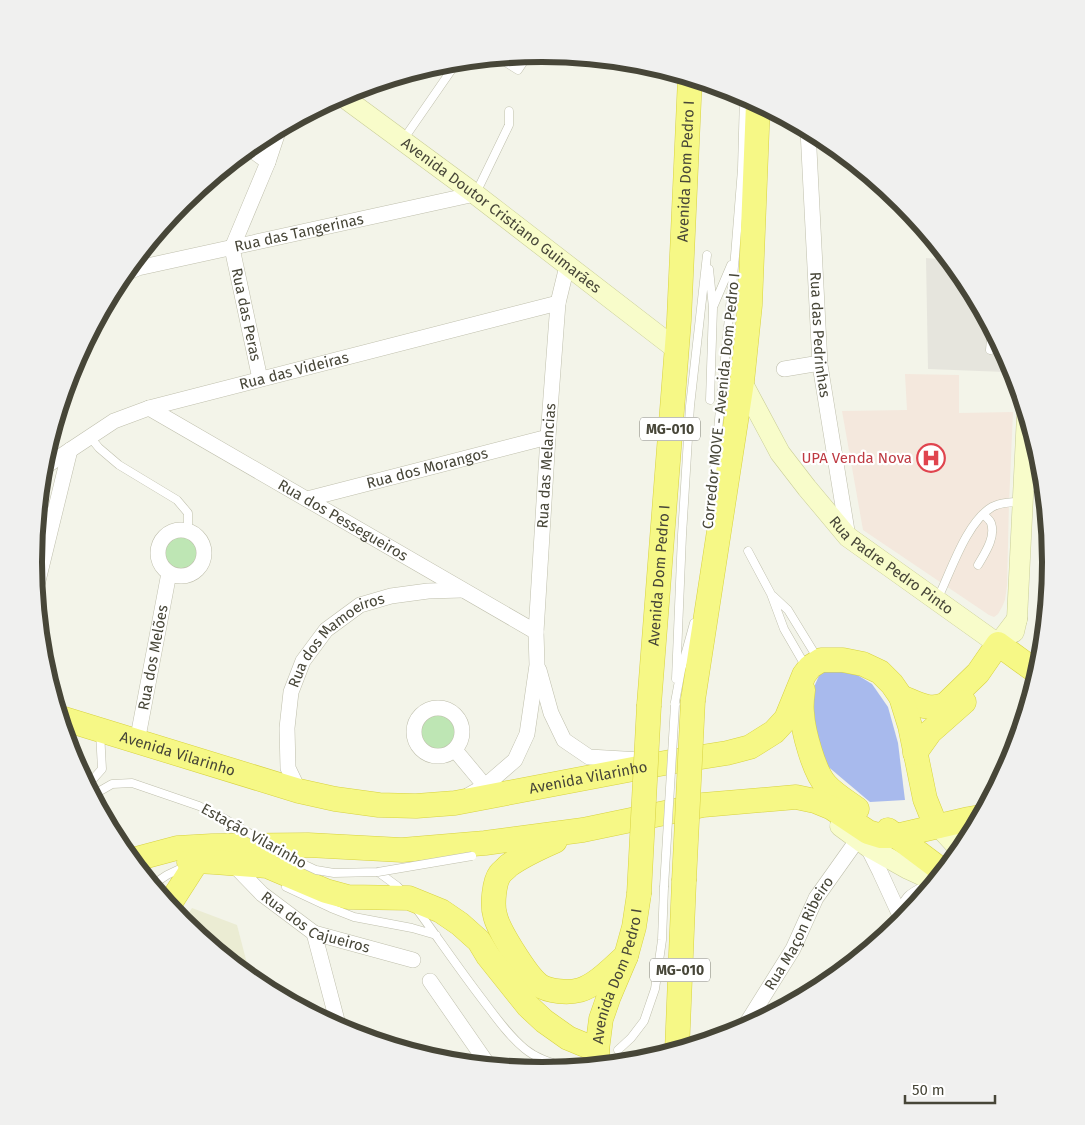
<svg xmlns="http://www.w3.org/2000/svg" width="1085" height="1125" font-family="'Fira Sans',sans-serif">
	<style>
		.industrial { fill: #e6e5dd }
		.education { fill: #ebecd3 }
		.medical { fill: #f4e8dd }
		.green { fill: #bee6b4 }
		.water { fill: #a8baed }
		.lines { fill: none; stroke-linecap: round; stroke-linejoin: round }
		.service-casing { stroke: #bfbfac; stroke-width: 9 }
		.minor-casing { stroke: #bfbfac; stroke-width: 16 }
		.secondary-casing { stroke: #cace98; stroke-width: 21 }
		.trunk-casing { stroke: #d7d240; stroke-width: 25 }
		.service { stroke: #fff; stroke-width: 8 }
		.minor { stroke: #fff; stroke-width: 15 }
		.secondary { stroke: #f8fcca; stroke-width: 20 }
		.trunk { stroke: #f6f886; stroke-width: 24 }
		.service-bridge-casing { stroke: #bfbfac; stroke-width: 9; stroke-linecap: butt }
		.trunk-bridge-casing { stroke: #d7d240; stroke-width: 25; stroke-linecap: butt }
		.service-bridge { stroke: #fff; stroke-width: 8 }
		.trunk-bridge { stroke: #f6f886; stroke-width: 24 }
		.labels { text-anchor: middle; stroke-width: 4.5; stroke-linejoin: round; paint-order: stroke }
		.shield { fill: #fff; stroke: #7e7e74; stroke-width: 1 }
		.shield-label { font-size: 14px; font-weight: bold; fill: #474638 }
		.street-label { font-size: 15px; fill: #474638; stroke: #fff }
		.health-label { font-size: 15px; fill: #be3a42; stroke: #fff; text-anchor: end }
		.rim { fill: none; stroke: #474638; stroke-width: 6 }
	</style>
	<rect width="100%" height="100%" fill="#f3f4e9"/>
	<path class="industrial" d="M926 258 949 260 966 280 1006 355 1005 372 928 369Z"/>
	<path class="education" d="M192 908 237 925 251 979 183 922Z"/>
	<path class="medical" d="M905 374 959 375V413L1013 412 1009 503 1007 586 1005 600 1002 607 998 614 994 617 989 615 863 530 842 411 907 410Z"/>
	<path class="green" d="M163 552a18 18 0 1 1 36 0a18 18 0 1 1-36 0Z
		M420 732a18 18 0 1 1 36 0a18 18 0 1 1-36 0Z"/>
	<path class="water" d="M849 670 872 684 888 707 898 743 905 800 870 802 825 764 808 701 821 671Z"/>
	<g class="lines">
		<defs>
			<path id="service" d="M499 58 518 70 528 55
				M403 140 457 62
				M476 193 509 125V111
				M709 269 713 308 710 400
				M714 305 731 265
				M990 350 992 329
				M90 437 99 448 119 465 177 500 188 513V530
				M709 522 735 256 742 169 744 96
				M748 551 771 594 784 629 806 667
				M978 565C985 553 996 537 991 523 990 520 986 517 983 514
				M773 596 788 610 818 659
				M937 600C950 574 966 522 992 507 1001 502 1013 502 1023 502
				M676 679 682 535 690 406 707 255
				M675 702 681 670 694 623
				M86 783 94 778 102 769 100 732
				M378 872 397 886 404 893
				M152 885 167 875 186 866
				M286 887 331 908 354 917 412 928 436 935
				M416 908C438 938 459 969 482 999 495 1016 508 1035 525 1049 536 1058 549 1062 563 1066
				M618 1050 631 1038 644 1021 655 989 662 940 664 887"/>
			<g id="minor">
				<path id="s1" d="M808 130 820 365 848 537"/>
				<path d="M249 148 268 162"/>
				<path id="s2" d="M232 248 260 379"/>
				<path d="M232 248 268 162 279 129"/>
				<path id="s3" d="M124 274 138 268 475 194"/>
				<path d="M784 369 820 363"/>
				<path id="s4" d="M149 408 536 632"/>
				<path id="s5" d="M43 468 114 421 149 408 558 303"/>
				<path d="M1024 483H1043"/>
				<path id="s6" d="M307 499 548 437"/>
				<circle cx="181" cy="553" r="23"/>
				<path d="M36 589 70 450"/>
				<path d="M539 670 551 713 564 740 589 757 641 760"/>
				<circle cx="438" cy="732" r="24"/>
				<path d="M1025 716 1036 671"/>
				<path id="s7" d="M137 742 169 573"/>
				<path d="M455 750 485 786"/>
				<path id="s8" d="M299 791 288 768 287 728 291 692 303 661 326 630 360 605 391 596 428 591 462 590"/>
				<path id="s9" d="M469 795 485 786 515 760 527 734 537 665 536 632 548 437 558 303 567 266"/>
				<path d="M867 846 880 872 903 922"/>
				<path id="s10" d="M232 863 262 894 314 933 413 960"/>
				<path d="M902 921C904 898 913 895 932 886"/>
				<path d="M314 933 339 1028"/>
				<path d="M430 981 489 1066"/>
				<path id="s11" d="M743 1029 793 949 816 898 858 839"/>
			</g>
			<g id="secondary">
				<path id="s12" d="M342 96 475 194 676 349"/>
				<path id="s13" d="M742 382 780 453 807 488 848 537 998 644 1017 619"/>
				<path d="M1014 632 1017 619 1027 415"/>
				<path d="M840 826 867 846 908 869 936 882"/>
				<path d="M938 826 961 851"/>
			</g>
			<g id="trunk">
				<path d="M803 690C802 697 801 705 802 713 803 731 814 772 826 785 835 795 846 801 857 809"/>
				<path d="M901 697C917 703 929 712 946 704L978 673 998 644 1038 673"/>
				<path d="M693 700 742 382 750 305 758 104"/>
				<path id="s14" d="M649 705 679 320 690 78"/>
				<path id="s15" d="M61 718 299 791 335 799 379 805 416 806 455 803 670 762 727 753 750 747 774 732 786 719 804 675 810 667 821 660H843L863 664 880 672 892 684 901 697 910 726 925 799 933 819 938 826"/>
				<path d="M915 753 930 732 964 702"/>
				<path d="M888 830 944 872"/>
				<path d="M555 841C539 848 523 855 508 866 506 869 502 871 500 874 494 882 492 905 495 915 498 930 527 976 539 985 549 992 569 993 580 990 597 985 613 967 626 956"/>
				<path d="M132 860 177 848 212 846 308 845 402 850 485 843 583 830 703 805 796 797 815 801 832 808 868 832 881 836H896L969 819 980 817"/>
				<path d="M189 862 197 861 214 862 267 866 326 891 348 897 409 898 441 911 460 924 479 941 488 956 528 1006 544 1021 568 1038 597 1050"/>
				<path d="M169 905 203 852"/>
				<path d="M677 1051 684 881"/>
				<path id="s16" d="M598 1064 597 1050 601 1019 609 996 626 956 634 927 639 894"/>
			</g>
		</defs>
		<use href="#service" class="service-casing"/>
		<use href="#minor" class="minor-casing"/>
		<use href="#secondary" class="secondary-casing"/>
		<use href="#trunk" class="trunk-casing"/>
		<use href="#service" class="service"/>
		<use href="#minor" class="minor"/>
		<use href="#secondary" class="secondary"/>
		<use href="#trunk" class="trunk"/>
		<defs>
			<path id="service-bridge" d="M93 795 112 784 132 783 199 806 223 818 301 863 316 870 334 873 378 872 472 856
				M664 887 675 705"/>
			<path id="trunk-bridge" d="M684 881 693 700
				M639 894 649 705"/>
		</defs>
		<use href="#service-bridge" class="service-bridge-casing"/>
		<use href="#trunk-bridge" class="trunk-bridge-casing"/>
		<use href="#service-bridge" class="service-bridge"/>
		<use href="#trunk-bridge" class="trunk-bridge"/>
	</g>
	<defs>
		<symbol id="hospital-ring" viewBox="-11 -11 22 22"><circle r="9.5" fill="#fff" stroke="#e0444e" stroke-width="1.5"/><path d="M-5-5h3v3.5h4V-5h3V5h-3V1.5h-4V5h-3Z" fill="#e0444e"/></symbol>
	</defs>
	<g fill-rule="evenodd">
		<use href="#hospital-ring" x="915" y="442" width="32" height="32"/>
	</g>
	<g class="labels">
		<g class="shield">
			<rect x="640" y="417.5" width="60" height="23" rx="4"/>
			<rect x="650" y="958.5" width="60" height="23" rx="4"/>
		</g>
		<g class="shield-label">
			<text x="670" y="434">MG-010</text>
			<text x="680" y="975">MG-010</text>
		</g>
		<g class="street-label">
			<text dy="5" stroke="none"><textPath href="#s14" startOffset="535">Avenida Dom Pedro I</textPath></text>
			<text dy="5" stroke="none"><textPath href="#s12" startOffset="199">Avenida Doutor Cristiano Guimarães</textPath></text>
			<text dy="5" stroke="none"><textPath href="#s3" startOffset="180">Rua das Tangerinas</textPath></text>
			<text dy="5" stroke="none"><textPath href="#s2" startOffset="68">Rua das Peras</textPath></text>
			<text dy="5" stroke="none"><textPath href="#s1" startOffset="205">Rua das Pedrinhas</textPath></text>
			<text dy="5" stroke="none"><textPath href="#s5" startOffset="272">Rua das Videiras</textPath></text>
			<text transform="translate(721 401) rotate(-84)" y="5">Corredor MOVE - Avenida Dom Pedro I</text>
			<text dy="5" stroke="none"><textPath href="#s9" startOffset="356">Rua das Melancias</textPath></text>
			<text dy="5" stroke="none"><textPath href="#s6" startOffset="124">Rua dos Morangos</textPath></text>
			<text dy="5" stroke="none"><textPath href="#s4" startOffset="224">Rua dos Pessegueiros</textPath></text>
			<text dy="5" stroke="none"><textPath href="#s13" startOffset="240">Rua Padre Pedro Pinto</textPath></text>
			<text dy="5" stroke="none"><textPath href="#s14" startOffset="130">Avenida Dom Pedro I</textPath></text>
			<text dy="5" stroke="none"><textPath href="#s8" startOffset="174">Rua dos Mamoeiros</textPath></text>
			<text dy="5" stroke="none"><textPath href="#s7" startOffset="86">Rua dos Melões</textPath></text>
			<text dy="5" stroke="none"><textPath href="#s15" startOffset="122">Avenida Vilarinho</textPath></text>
			<text dy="5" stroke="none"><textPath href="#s15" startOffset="542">Avenida Vilarinho</textPath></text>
			<text transform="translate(254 836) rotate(29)" y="5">Estação Vilarinho</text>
			<text dy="5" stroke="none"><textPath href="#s10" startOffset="105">Rua dos Cajueiros</textPath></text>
			<text dy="5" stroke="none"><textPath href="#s11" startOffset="111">Rua Maçon Ribeiro</textPath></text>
			<text dy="5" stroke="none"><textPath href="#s16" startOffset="91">Avenida Dom Pedro I</textPath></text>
		</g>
		<g class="health-label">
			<text x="912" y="463">UPA Venda Nova</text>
		</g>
	</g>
	<path d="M0 0H1085V1125H0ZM42 562a500 500 0 1 1 1000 0a500 500 0 1 1-1000 0Z" fill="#f0f0ef" fill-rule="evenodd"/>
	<path class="rim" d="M42 562a500 500 0 1 1 1000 0a500 500 0 1 1-1000 0Z"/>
	<path d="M905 1095v8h90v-8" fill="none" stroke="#474638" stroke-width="2.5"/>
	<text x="912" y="1095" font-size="15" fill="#474638" stroke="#ffffff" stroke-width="4" paint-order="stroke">50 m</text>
</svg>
